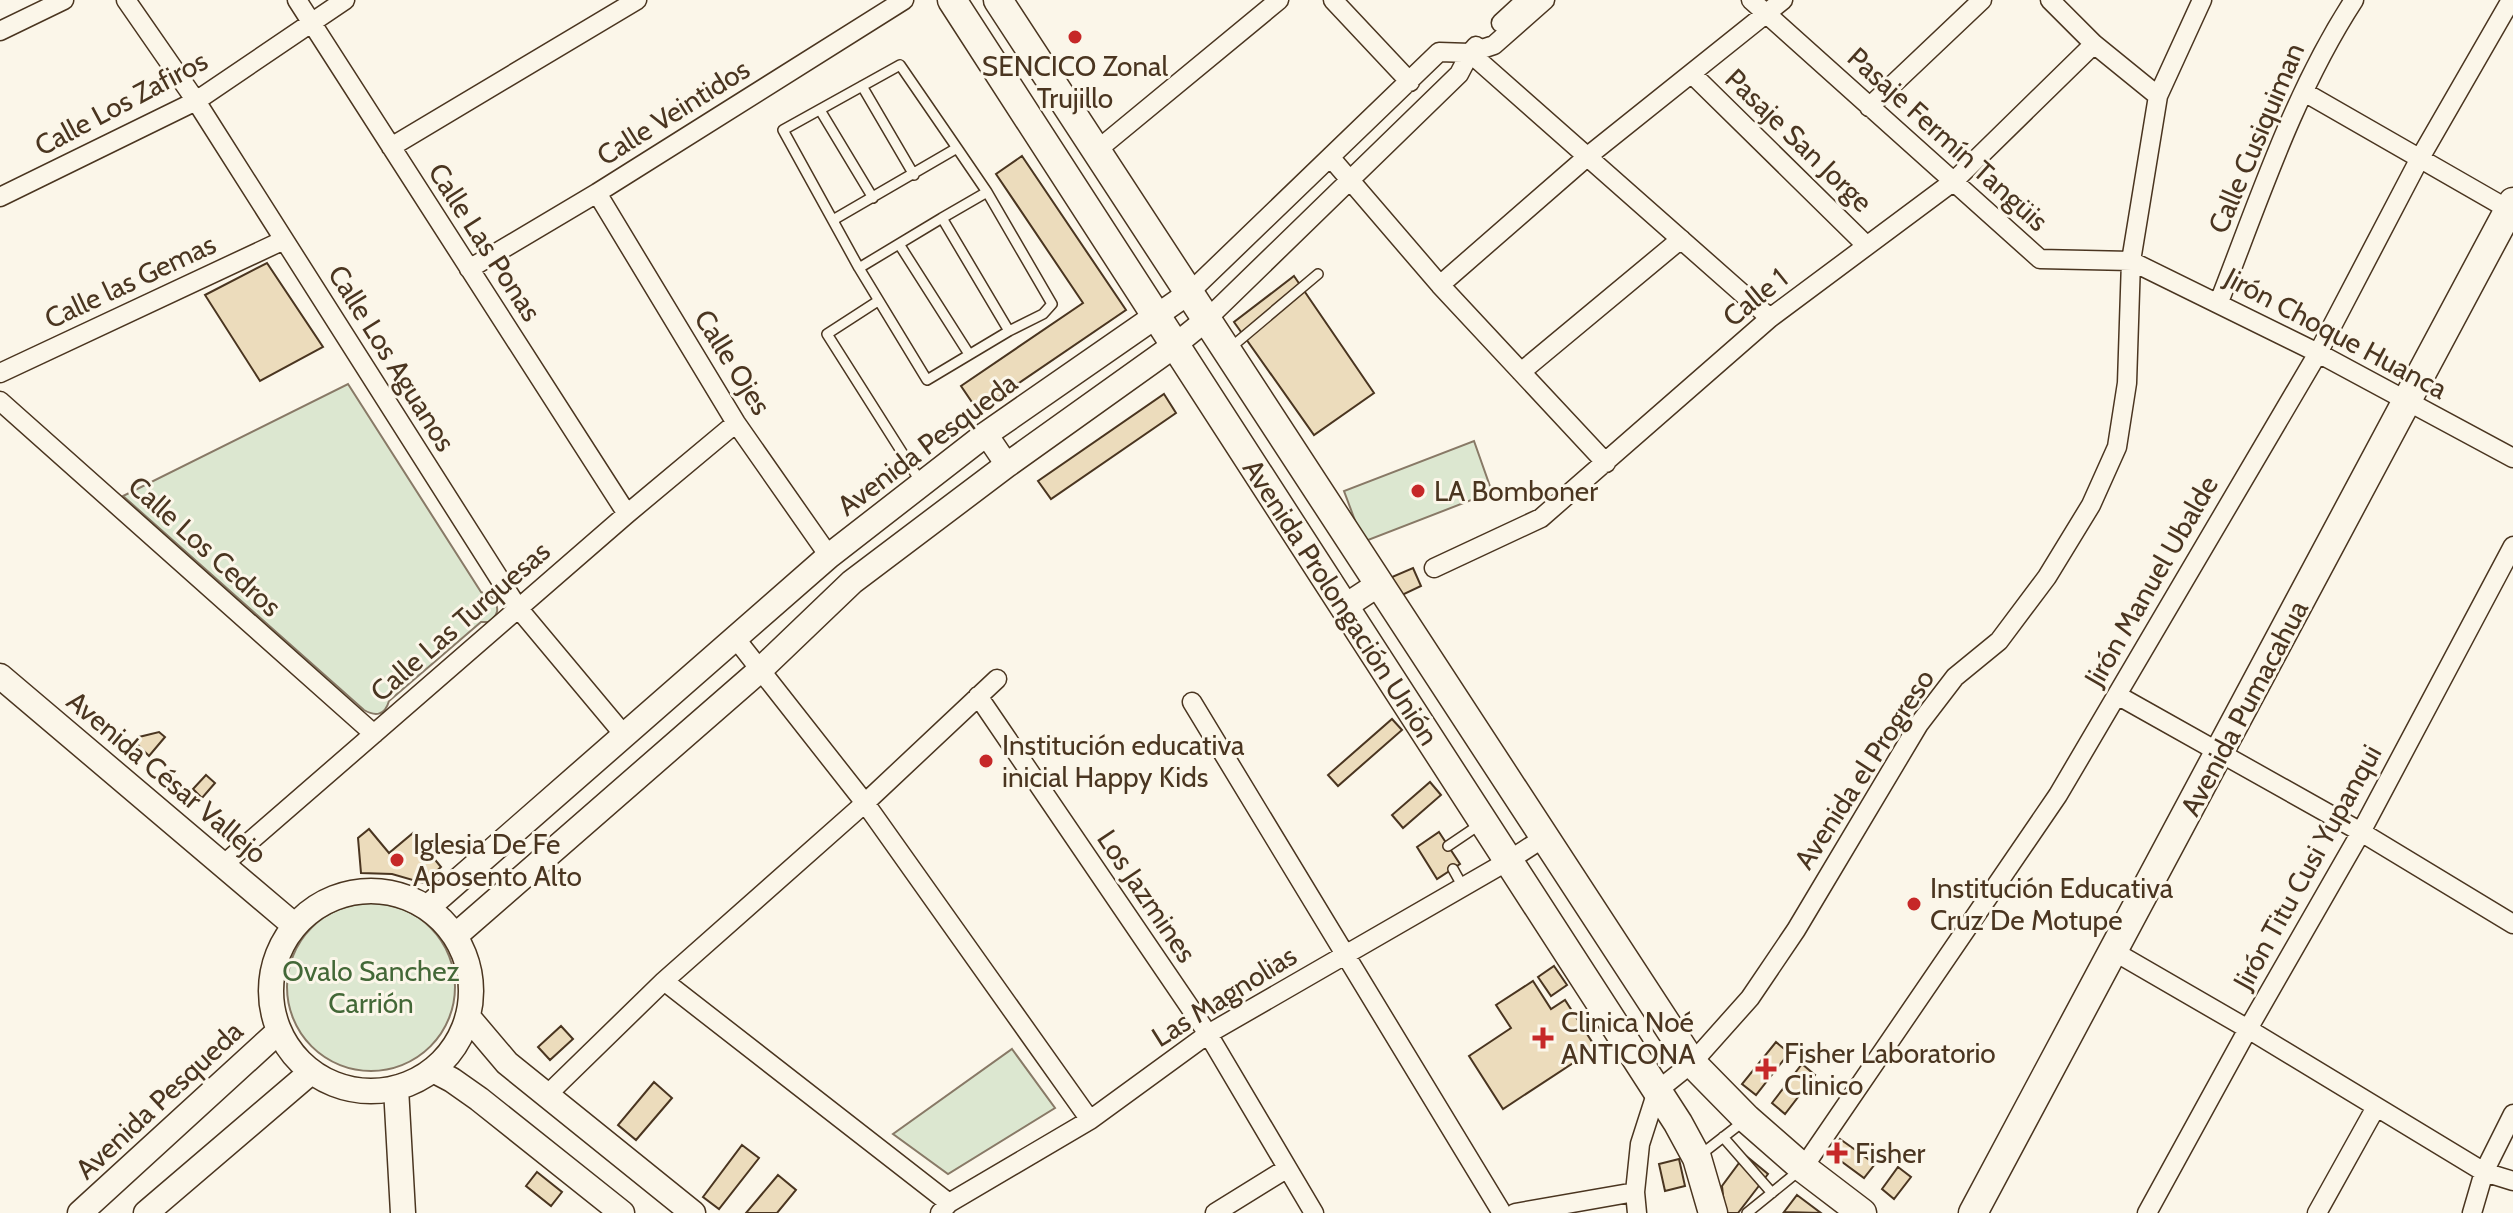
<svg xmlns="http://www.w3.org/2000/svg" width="2513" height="1213" font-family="Cabin,sans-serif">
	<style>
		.green { fill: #dce7d0; stroke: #887966; stroke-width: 2 }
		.building { fill: #ecdcbc; stroke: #4a3520; stroke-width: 2 }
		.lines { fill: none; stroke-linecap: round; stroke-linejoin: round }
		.service-casing { stroke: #4a3520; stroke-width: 12 }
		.minor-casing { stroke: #4a3520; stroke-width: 21 }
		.tertiary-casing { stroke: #4a3520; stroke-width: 25 }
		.secondary-casing { stroke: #4a3520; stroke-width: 27 }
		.primary-casing { stroke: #4a3520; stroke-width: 31 }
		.service { stroke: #fbf6e9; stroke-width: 9 }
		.minor { stroke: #fbf6e9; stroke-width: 18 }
		.tertiary { stroke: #fbf6e9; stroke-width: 22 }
		.secondary { stroke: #fbf6e9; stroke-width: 24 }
		.primary { stroke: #fbf6e9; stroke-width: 28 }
		.poi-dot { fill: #c62828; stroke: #fbf6e9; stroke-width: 3 }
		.labels { text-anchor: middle; stroke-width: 6; stroke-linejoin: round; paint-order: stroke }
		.poi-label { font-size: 28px; fill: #4a3520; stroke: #fbf6e9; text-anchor: start }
		.street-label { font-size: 28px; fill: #4a3520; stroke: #fbf6e9 }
		.park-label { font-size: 28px; fill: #436837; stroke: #fbf6e9 }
	</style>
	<rect width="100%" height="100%" fill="#fbf6e9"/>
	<path class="green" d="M348 384 481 592 495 599C499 610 498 615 489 622H481L389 701C385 715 376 717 364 710L123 496Z
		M1474 441 1492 492 1363 542 1344 491Z
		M287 987a84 84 0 1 1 168 0a84 84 0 1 1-168 0Z
		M1012 1049 1055 1108 948 1174 893 1134Z"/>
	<path class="building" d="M1022 156 1126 310 978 411 961 386 1083 303 996 174Z
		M267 263 323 347 260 381 205 295Z
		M1294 276 1374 393 1314 435 1234 322Z
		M1164 394 1176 413 1051 499 1038 481Z
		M1413 568 1421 586 1400 596 1392 577Z
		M1392 719 1402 730 1338 786 1328 775Z
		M159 732 165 737 149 756 135 742 139 737Z
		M206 775 215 783 202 798 193 789Z
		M1430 782 1441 795 1403 828 1392 815Z
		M369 829 389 853 413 833 441 867 423 883 392 874 361 873 358 838Z
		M1439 832 1460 864 1437 879 1417 847Z
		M1554 966 1567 985 1551 996 1538 977Z
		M1533 981 1551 1009 1565 1000 1596 1048 1503 1109 1469 1056 1511 1028 1496 1005Z
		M561 1026 573 1039 550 1060 538 1047Z
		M1776 1042 1789 1053 1756 1095 1742 1084Z
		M1802 1064 1815 1075 1785 1114 1772 1103Z
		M654 1082 672 1098 636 1140 618 1125Z
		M1840 1139 1875 1164 1864 1178 1830 1153Z
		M742 1145 759 1158 719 1209 703 1197Z
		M1745 1155 1768 1174 1738 1213H1725L1722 1186Z
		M1679 1159 1685 1186 1665 1191 1659 1164Z
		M1898 1167 1911 1177 1894 1199 1882 1189Z
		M537 1172 562 1192 551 1206 526 1186Z
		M778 1175 796 1190 777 1213H746Z
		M1797 1195 1821 1213 1784 1212Z"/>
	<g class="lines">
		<defs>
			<path id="service" d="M862 86 914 175
				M820 110 873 198
				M957 148 987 192
				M942 218 987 192 1052 304 1043 314 1009 331
				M833 220 957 148 900 65 783 130 859 268 927 380 1009 331 942 218 859 268
				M899 244 969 354
				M878 301 827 334 922 484
				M1229 349 1318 274
				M1448 846 1482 823
				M1453 869 1463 887
				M1723 1137 1772 1193
				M1699 1156 1744 1121
				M1747 1213 1800 1170"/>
			<path id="minor" d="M126 0 196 101 518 608 625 736
				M297 0 627 514
				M1333 0 1410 82
				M1751 0 2040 259 2131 261 2318 353 2513 458
				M2050 0 2094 44 2158 96
				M1501 23 1526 0
				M0 31 64 0
				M1470 53 1770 318
				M1692 74 1867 246
				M2304 92 2513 212
				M1869 107 1982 0
				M391 147 637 0
				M1096 151 1279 0
				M1331 158 1440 285 1606 463
				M597 193 736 423 829 556
				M0 197 196 101 345 0
				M469 269 597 193 904 0
				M1440 285 1588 156 1783 0
				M1189 293 1439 52 1470 53 1494 45 1545 0
				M2219 302C2259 200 2294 92 2354 0
				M1206 320 1459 74 1470 53 1476 46
				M1521 372 1681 239
				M0 373 284 240
				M0 401 374 734
				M1434 568 1541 518 1770 318 1954 181 2094 44
				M736 639 865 803 1090 1120
				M2117 695 2361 832 2513 924
				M978 696 1208 1034 1314 1213
				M1192 702 1502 1213
				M224 864 627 514 736 423
				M2115 952 2248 1029 2484 1172 2513 1181
				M664 981 949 1203
				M547 1095 664 981 865 803 997 679
				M1803 1168 2058 795 2318 353 2420 158 2511 0
				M940 1213 949 1203 1090 1120 1208 1034 1508 861 1545 837
				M1215 1213 1286 1169
				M1515 1213 1635 1192
				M1637 1213 1635 1192 1640 1144 1657 1091 1692 1063 1750 998 1796 930 1919 724 1955 677 1999 641 2047 577 2091 505 2117 447 2127 383 2131 261 2158 96 2202 0
				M2147 1213 2248 1029 2361 832 2513 546
				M2317 1213 2376 1107
				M2472 1213 2484 1172 2513 1114"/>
			<path id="tertiary" d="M1156 316 1189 293
				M1175 345 1206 320
				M986 434 1007 465"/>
			<path id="secondary" d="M1344 607 1379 584
				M0 676 295 926
				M271 991a100 100 0 1 1 200 0a100 100 0 1 1-200 0Z
				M427 908 829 556 986 434 1156 316
				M455 936 759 671 852 582 1007 465 1175 345
				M468 1017 507 1063 693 1213
				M433 1070 452 1080 479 1099 622 1213
				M396 1088 403 1213
				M80 1213 279 1031
				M146 1213 311 1072"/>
			<path id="primary" d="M952 0 1678 1123 1697 1158 1713 1213
				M998 0 1692 1063 1747 1119 1803 1168 1862 1213
				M1973 1213 2513 202"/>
		</defs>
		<use href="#service" class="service-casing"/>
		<use href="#minor" class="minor-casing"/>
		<use href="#tertiary" class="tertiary-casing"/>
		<use href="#secondary" class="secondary-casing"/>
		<use href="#primary" class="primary-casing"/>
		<use href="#service" class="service"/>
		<use href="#minor" class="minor"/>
		<use href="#tertiary" class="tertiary"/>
		<use href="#secondary" class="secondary"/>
		<use href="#primary" class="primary"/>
	</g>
	<g class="poi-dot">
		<circle cx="1075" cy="37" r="8"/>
		<circle cx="1418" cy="491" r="8"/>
		<circle cx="986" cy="761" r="8"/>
		<circle cx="397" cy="860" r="8"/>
		<circle cx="1914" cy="904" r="8"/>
		<path d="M1539 1026h8v8h8v8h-8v8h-8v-8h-8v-8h8z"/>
		<path d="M1762 1057h8v8h8v8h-8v8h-8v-8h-8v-8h8z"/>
		<path d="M1833 1141h8v8h8v8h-8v8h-8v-8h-8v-8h8z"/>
	</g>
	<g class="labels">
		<g class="poi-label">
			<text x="1075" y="76" text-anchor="middle">SENCICO Zonal<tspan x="1075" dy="32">Trujillo</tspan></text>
			<text x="1434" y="501">LA Bomboner</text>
			<text x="1002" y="755">Institución educativa<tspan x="1002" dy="32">inicial Happy Kids</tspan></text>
			<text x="413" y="854">Iglesia De Fe<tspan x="413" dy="32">Aposento Alto</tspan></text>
			<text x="1930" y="898">Institución Educativa<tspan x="1930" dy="32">Cruz De Motupe</tspan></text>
			<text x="1561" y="1032">Clinica Noé<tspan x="1561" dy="32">ANTICONA</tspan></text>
			<text x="1784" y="1063">Fisher Laboratorio<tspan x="1784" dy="32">Clinico</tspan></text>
			<text x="1855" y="1163">Fisher</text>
		</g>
		<g class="street-label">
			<text transform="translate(121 103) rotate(-28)" y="10">Calle Los Zafiros</text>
			<text transform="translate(673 112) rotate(-32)" y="10">Calle Veintidos</text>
			<text transform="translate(2256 138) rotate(-67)" y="10">Calle Cusiquiman</text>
			<text transform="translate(1948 139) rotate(42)" y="10">Pasaje Fermín Tangüis</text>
			<text transform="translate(1799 140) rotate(44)" y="10">Pasaje San Jorge</text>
			<text transform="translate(485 242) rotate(57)" y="10">Calle Las Ponas</text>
			<text transform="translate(130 281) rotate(-25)" y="10">Calle las Gemas</text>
			<text transform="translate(1755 297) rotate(-39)" y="10">Calle 1</text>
			<text transform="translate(2336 333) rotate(28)" y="10">Jirón Choque Huanca</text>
			<text transform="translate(392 358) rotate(58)" y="10">Calle Los Aguanos</text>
			<text transform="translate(733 362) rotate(58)" y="10">Calle Ojes</text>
			<text transform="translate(927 444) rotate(-37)" y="10">Avenida Pesqueda</text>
			<text transform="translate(205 546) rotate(42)" y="10">Calle Los Cedros</text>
			<text transform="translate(2151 581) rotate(-60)" y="10">Jirón Manuel Ubalde</text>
			<text transform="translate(1341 602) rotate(57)" y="10">Avenida Prolongación Unión</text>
			<text transform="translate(460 621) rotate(-41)" y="10">Calle Las Turquesas</text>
			<text transform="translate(2244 708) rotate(-62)" y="10">Avenida Pumacahua</text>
			<text transform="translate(1864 769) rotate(-57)" y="10">Avenida el Progreso</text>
			<text transform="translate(167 777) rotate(40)" y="10">Avenida César Vallejo</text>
			<text transform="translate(2307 867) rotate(-61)" y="10">Jirón Titu Cusi Yupanqui</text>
			<text transform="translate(1147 896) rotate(56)" y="10">Los Jazmines</text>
			<text transform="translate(1224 996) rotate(-32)" y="10">Las Magnolias</text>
			<text transform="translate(159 1100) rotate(-43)" y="10">Avenida Pesqueda</text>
		</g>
		<g class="park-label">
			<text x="371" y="981">Ovalo Sanchez<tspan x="371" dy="32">Carrión</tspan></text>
		</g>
	</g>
</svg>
